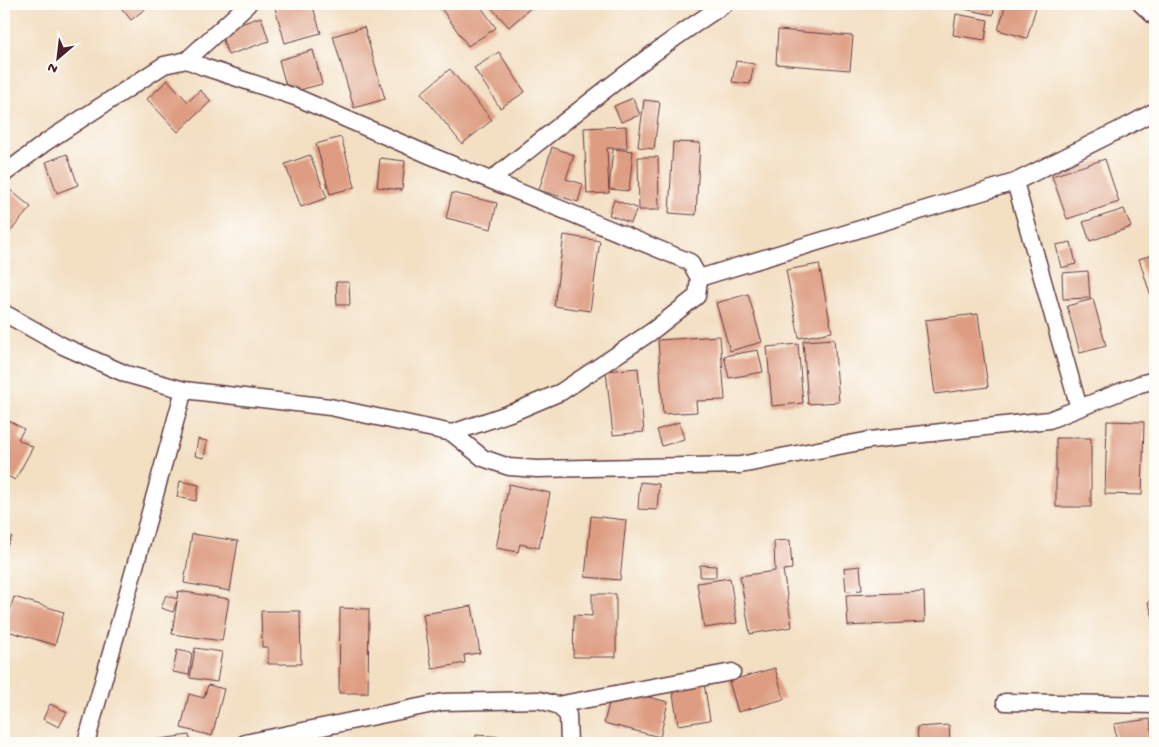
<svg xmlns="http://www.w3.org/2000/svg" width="1159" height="747" font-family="'Gochi Hand',sans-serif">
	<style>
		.building { fill: #de9d82 }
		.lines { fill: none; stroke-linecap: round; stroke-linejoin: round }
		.minor-casing { stroke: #633c42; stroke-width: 19 }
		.minor { stroke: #fff; stroke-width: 16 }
	</style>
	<rect width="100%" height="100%" fill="#fdfcf7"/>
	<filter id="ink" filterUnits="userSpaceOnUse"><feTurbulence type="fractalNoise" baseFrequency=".02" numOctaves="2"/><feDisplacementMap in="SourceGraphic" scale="10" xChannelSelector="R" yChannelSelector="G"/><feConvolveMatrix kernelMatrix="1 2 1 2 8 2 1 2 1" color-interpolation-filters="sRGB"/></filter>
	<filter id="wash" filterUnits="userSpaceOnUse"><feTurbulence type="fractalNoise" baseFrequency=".0096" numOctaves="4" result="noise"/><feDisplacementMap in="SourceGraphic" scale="20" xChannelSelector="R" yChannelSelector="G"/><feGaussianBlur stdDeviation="1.12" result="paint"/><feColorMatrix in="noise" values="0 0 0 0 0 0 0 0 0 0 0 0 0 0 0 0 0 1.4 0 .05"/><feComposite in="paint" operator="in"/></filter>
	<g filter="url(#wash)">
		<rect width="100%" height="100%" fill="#f3dfc2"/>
		<g id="blocks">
			<path class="building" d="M118 4H151L131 20Z
				M290 4H312L321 33 285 43 275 8Z
				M438 4H479L496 28 468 46Z
				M488 4H535L509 27Z
				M961 4H995L993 15 960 8Z
				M1006 4H1037L1027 38 998 30Z
				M956 14 988 20 985 40 953 35Z
				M261 17 269 41 228 55 220 31Z
				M364 27 385 99 354 108 333 36Z
				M778 30 853 36 850 70 776 64Z
				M313 50 322 84 288 93 279 60Z
				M499 52 525 92 500 108 474 68Z
				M736 61 754 64 750 84 732 82Z
				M450 69 492 120 462 144 421 93Z
				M168 80 188 102 200 90 211 101 178 132 147 99Z
				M633 98 640 115 621 122 614 106Z
				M644 100 660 102 654 149 638 147Z
				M626 126 627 148H607L609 193 587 194 584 128Z
				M341 137 355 187 330 194 316 144Z
				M673 142 700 143 696 215 669 213Z
				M552 147 574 155 566 179 583 184 578 202 539 190Z
				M613 149 633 151 629 191 609 189Z
				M67 154 78 185 57 193 46 162Z
				M310 155 327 198 301 207 285 164Z
				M638 157H658L659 210H639Z
				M380 158 405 161 402 190 377 187Z
				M1105 159 1119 202 1067 219 1052 176Z
				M9 189 31 207 4 239V195Z
				M452 193 497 203 491 229 446 218Z
				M614 200 637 208 631 223 609 215Z
				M1124 209 1131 227 1090 241 1083 222Z
				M564 235 600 241 590 311 554 306Z
				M1071 242 1076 264 1061 268 1056 245Z
				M1155 254V309L1139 259Z
				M819 264 832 332 799 338 786 270Z
				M1088 271 1090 298 1063 299 1062 273Z
				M336 282H349L350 305H337Z
				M748 294 762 342 730 351 716 303Z
				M1093 299 1106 346 1080 353 1067 306Z
				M978 314 988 387 935 394 925 320Z
				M720 336 725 400 696 401 697 412 663 414 658 340Z
				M834 339 839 402 808 404 803 341Z
				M798 344 803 403 772 406 767 347Z
				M758 350 763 372 729 378 724 356Z
				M638 368 644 432 613 435 606 371Z
				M4 418 24 429 18 439 33 447 15 480 4 474Z
				M1107 421 1144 422 1142 495 1105 494Z
				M679 422 684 439 662 446 657 430Z
				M1056 438H1091V507H1056Z
				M198 439 207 441 204 458 195 456Z
				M180 481 199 485 196 501 177 497Z
				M640 482 659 484 657 510 638 509Z
				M509 484 550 493 539 548 520 544 518 552 496 548Z
				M591 516 626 520 620 580 585 577Z
				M4 532 12 537 4 551Z
				M192 534 238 541 230 591 184 583Z
				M790 540 792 569 783 570 792 627 750 634 740 576 775 571 774 541Z
				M700 565 716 566V577H700Z
				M860 566 862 590 846 591 844 568Z
				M730 578 737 623 704 628 697 583Z
				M178 591 229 599 222 641 172 634 177 601 173 612 161 608 166 595 177 599Z
				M924 592 925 622 848 626 846 595Z
				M592 594H616V657H573L574 615 592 616Z
				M14 597 64 612 55 645 4 630Z
				M1155 599V623L1148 602Z
				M472 606 480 653 464 655 465 663 432 669 423 614Z
				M340 608 369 609 368 693H339Z
				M261 611H300L301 664H268V647H262Z
				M195 648 222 652 217 682 190 678Z
				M177 650 192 653 189 675 173 672Z
				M775 668 784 699 738 712 729 681Z
				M704 683 710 720 678 725 672 688Z
				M208 685 224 689 212 736 181 728 189 694 204 698Z
				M613 688 668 702 660 737 604 723Z
				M50 704 67 712 59 727 43 719Z
				M1150 719 1153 743H1117L1114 724Z
				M949 725 950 743H918L917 727Z
				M189 735 191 743H138V742Z
				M476 735 532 739 531 743H475Z"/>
		</g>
	</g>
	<g filter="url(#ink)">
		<use href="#blocks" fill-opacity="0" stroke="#633c42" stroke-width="1"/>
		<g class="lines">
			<defs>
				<path id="minor" d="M1141 4 1155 17
					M187 60 248 4
					M4 174 46 142 164 65 187 60 204 67 298 98 429 155 690 262 699 278 697 296 651 332 561 392 516 411 452 433
					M491 180C567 120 643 57 725 4
					M1015 182 1079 408
					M699 278 1015 182 1131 124 1155 111
					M4 313 63 346 126 374 184 390 86 743
					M184 390 330 407 452 433 483 458 509 467 537 469 740 465 870 440 1049 420 1140 384 1155 380
					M1005 702 1155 705
					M557 705 732 672
					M245 743 443 702 539 700 557 705 568 715 569 743"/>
			</defs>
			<use href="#minor" class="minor-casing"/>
			<use href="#minor" class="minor"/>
		</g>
	</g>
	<rect width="1159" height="747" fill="none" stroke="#fdfcf7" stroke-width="20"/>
	<g transform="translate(58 58) rotate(208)" stroke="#fdfcf7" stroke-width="4" paint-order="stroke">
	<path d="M0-4L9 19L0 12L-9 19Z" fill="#4a1f2b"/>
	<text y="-8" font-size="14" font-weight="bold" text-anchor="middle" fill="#4a1f2b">N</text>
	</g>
</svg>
